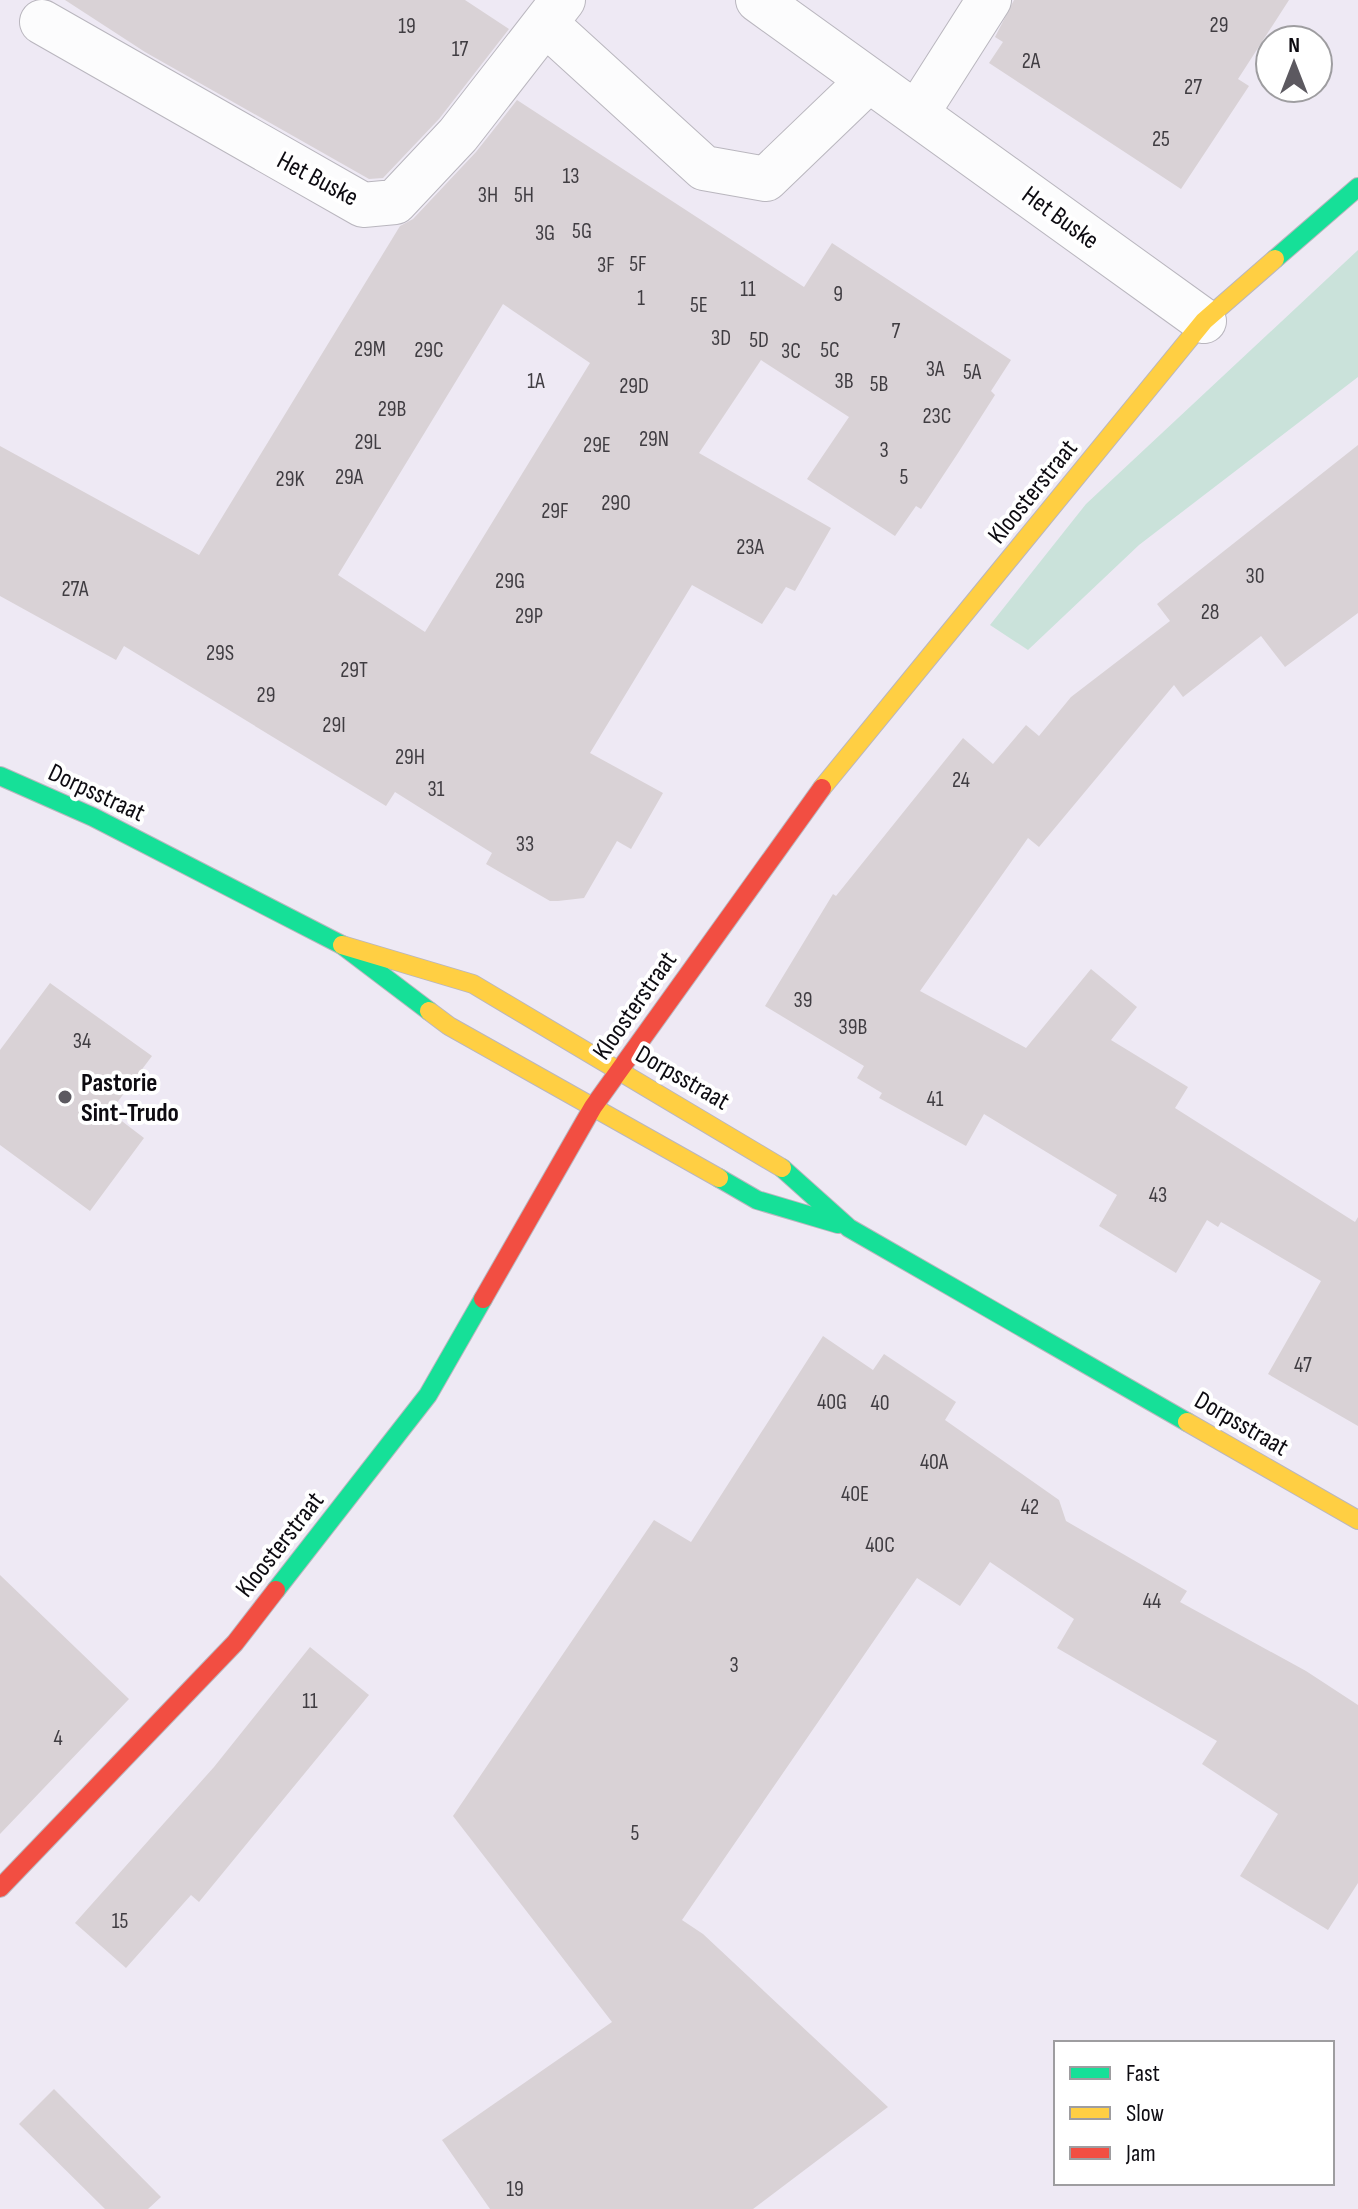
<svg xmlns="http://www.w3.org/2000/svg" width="1358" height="2209" font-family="'Sofia Sans Condensed',sans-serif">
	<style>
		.green { fill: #cae2da }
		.building { fill: #d9d2d6; fill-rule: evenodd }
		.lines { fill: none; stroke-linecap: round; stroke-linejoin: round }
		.street-casing { stroke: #b9b6be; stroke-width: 46 }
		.fast-casing { stroke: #b9b6be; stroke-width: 20 }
		.slow-casing { stroke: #b9b6be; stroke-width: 20 }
		.jam-casing { stroke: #b9b6be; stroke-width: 20 }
		.street { stroke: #fcfcfd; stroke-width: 44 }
		.fast { stroke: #16e098; stroke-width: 18 }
		.slow { stroke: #ffcf43; stroke-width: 18 }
		.jam { stroke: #f24e42; stroke-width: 18 }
		.poi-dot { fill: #5c5960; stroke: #fff; stroke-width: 3 }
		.labels { text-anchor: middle; stroke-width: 8; stroke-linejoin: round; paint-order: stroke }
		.number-label { font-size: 22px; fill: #403d42 }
		.street-label { font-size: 26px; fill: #0d0b11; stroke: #fff }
		.poi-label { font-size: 26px; font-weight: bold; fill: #0d0b11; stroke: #fff; text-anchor: start }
	</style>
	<rect width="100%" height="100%" fill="#eee9f4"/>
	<path class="green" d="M1358 250V377L1139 545 1028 650 990 625 1086 504Z"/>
	<path class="building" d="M65 0H465L509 29 439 119 383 178 369 179 145 52Z
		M1014 0H1289L1238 79 1249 86 1181 189 989 63 1003 42 995 37Z
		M517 100 804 287 832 243 1011 360 991 391 995 395 958 453 921 509 916 506 895 536 807 479 849 417 761 360 699 453 831 528 795 591 786 587 762 624 692 585 590 753 663 793 631 849 617 841 584 898 558 901H550L486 864 492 853 395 792 386 806 124 646 116 660 0 596V446L199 555 400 226 413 219 476 152ZM503 304 590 363 425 632 338 575Z
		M1358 445V613L1285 667 1261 636 1183 697 1174 685 1039 847 1028 838 920 991 1026 1048 1091 969 1137 1007 1111 1040 1188 1087 1175 1108 1355 1222 1358 1217V1426L1268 1374 1321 1281 1221 1222 1218 1227 1207 1220 1176 1273 1099 1226 1117 1195 984 1114 966 1146 879 1098 882 1093 857 1078 864 1066 765 1006 833 894 836 896 963 738 993 764 1026 725 1039 736 1071 697 1170 621 1157 604Z
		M50 983 152 1056 110 1112 144 1138 90 1211 0 1145V1050Z
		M823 1336 873 1370 884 1354 956 1402 945 1420 1059 1500 1066 1521 1187 1591 1180 1602 1306 1671 1358 1705V1883L1328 1930 1240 1876 1278 1814 1202 1764 1217 1741 1057 1648 1074 1619 990 1562 960 1606 917 1578 682 1920 703 1934 888 2107 753 2209H490L442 2140 612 2022 453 1816 654 1520 691 1542Z
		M0 1575 129 1699 0 1834Z
		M310 1647 369 1695 199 1902 191 1895 126 1968 75 1923 214 1767Z
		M54 2089 161 2197 148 2209H105L19 2124Z"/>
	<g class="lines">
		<defs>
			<path id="street" d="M758 0 1204 321
				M42 22 363 205 395 202 458 135 563 0
				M547 25 704 168 766 179 869 80
				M917 113 989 0"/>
			<path id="fast" d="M1275 259 1358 187
				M0 776 93 817 342 945 429 1011
				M782 1168 849 1228 1187 1422
				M719 1178 757 1200 838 1224
				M276 1590 428 1395 483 1299"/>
			<path id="slow" d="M822 788 1204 321 1275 259
				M342 945 473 984 782 1168
				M429 1011 449 1026 719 1178
				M1187 1422 1358 1520"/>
			<path id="jam" d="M483 1299 593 1107 822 788
				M0 1888 235 1643 276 1590"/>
		</defs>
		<use href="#street" class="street-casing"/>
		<use href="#fast" class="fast-casing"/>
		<use href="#slow" class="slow-casing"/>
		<use href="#jam" class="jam-casing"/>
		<use href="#street" class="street"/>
		<use href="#fast" class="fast"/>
		<use href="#slow" class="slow"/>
		<use href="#jam" class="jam"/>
	</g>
	<circle class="poi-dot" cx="65" cy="1097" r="8"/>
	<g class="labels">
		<g class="number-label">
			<text x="1219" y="32">29</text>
			<text x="407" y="33">19</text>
			<text x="460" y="56">17</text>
			<text x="1031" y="68">2A</text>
			<text x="1193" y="94">27</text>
			<text x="1161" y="146">25</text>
			<text x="571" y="183">13</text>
			<text x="488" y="202">3H</text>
			<text x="524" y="202">5H</text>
			<text x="582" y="238">5G</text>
			<text x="545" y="240">3G</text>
			<text x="638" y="271">5F</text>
			<text x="606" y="272">3F</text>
			<text x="748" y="296">11</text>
			<text x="838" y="301">9</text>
			<text x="641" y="305">1</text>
			<text x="699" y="312">5E</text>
			<text x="896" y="338">7</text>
			<text x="721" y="345">3D</text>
			<text x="759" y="347">5D</text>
			<text x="370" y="356">29M</text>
			<text x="429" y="357">29C</text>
			<text x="830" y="357">5C</text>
			<text x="791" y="358">3C</text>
			<text x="935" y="376">3A</text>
			<text x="972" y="379">5A</text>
			<text x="536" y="388">1A</text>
			<text x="844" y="388">3B</text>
			<text x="879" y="391">5B</text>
			<text x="634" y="393">29D</text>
			<text x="392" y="416">29B</text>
			<text x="937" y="423">23C</text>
			<text x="654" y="446">29N</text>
			<text x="368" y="449">29L</text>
			<text x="597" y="452">29E</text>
			<text x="884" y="457">3</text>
			<text x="349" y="484">29A</text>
			<text x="904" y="484">5</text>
			<text x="290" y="486">29K</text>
			<text x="616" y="510">29O</text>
			<text x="555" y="518">29F</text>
			<text x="750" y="554">23A</text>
			<text x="1255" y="583">30</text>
			<text x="510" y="588">29G</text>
			<text x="75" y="596">27A</text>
			<text x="1210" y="619">28</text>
			<text x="529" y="623">29P</text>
			<text x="220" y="660">29S</text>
			<text x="354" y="677">29T</text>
			<text x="266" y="702">29</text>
			<text x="334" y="732">29I</text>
			<text x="410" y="764">29H</text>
			<text x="961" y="787">24</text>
			<text x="436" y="796">31</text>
			<text x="525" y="851">33</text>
			<text x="803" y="1007">39</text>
			<text x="853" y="1034">39B</text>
			<text x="82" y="1048">34</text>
			<text x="935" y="1106">41</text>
			<text x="1158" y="1202">43</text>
			<text x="1303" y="1372">47</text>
			<text x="832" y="1409">40G</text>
			<text x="880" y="1410">40</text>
			<text x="934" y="1469">40A</text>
			<text x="855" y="1501">40E</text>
			<text x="1030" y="1514">42</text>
			<text x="880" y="1552">40C</text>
			<text x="1152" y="1608">44</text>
			<text x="734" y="1672">3</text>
			<text x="310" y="1708">11</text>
			<text x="58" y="1745">4</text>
			<text x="635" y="1840">5</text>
			<text x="120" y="1928">15</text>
			<text x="515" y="2196">19</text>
		</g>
		<g class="street-label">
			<text transform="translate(318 178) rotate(28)" y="9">Het Buske</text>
			<text transform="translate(1061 217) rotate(36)" y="9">Het Buske</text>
			<text transform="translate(1032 491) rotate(-51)" y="9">Kloosterstraat</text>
			<text transform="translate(97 792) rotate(25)" y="9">Dorpsstraat</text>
			<text transform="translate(634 1005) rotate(-55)" y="9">Kloosterstraat</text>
			<text transform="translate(683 1077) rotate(30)" y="9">Dorpsstraat</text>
			<text transform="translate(1242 1423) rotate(30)" y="9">Dorpsstraat</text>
			<text transform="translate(279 1544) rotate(-52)" y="9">Kloosterstraat</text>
		</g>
		<g class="poi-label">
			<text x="81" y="1091">Pastorie<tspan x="81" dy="30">Sint-Trudo</tspan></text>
		</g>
	</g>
	<rect x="1054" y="2041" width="280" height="144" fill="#ffffff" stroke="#9e9da0" stroke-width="2"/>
	<rect x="1070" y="2067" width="40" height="12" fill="#16e098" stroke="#9e9da0" stroke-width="2"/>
	<text x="1126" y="2081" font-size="24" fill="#0d0b11">Fast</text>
	<rect x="1070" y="2107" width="40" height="12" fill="#ffcf43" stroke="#9e9da0" stroke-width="2"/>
	<text x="1126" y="2121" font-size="24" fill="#0d0b11">Slow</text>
	<rect x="1070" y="2147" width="40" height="12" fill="#f24e42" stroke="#9e9da0" stroke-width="2"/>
	<text x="1126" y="2161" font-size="24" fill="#0d0b11">Jam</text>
	<g transform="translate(1294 64)"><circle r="38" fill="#ffffff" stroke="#9e9da0" stroke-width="2"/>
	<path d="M0-6L14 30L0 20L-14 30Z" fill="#5c5960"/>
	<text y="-12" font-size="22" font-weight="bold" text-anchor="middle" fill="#0d0b11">N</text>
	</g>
</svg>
